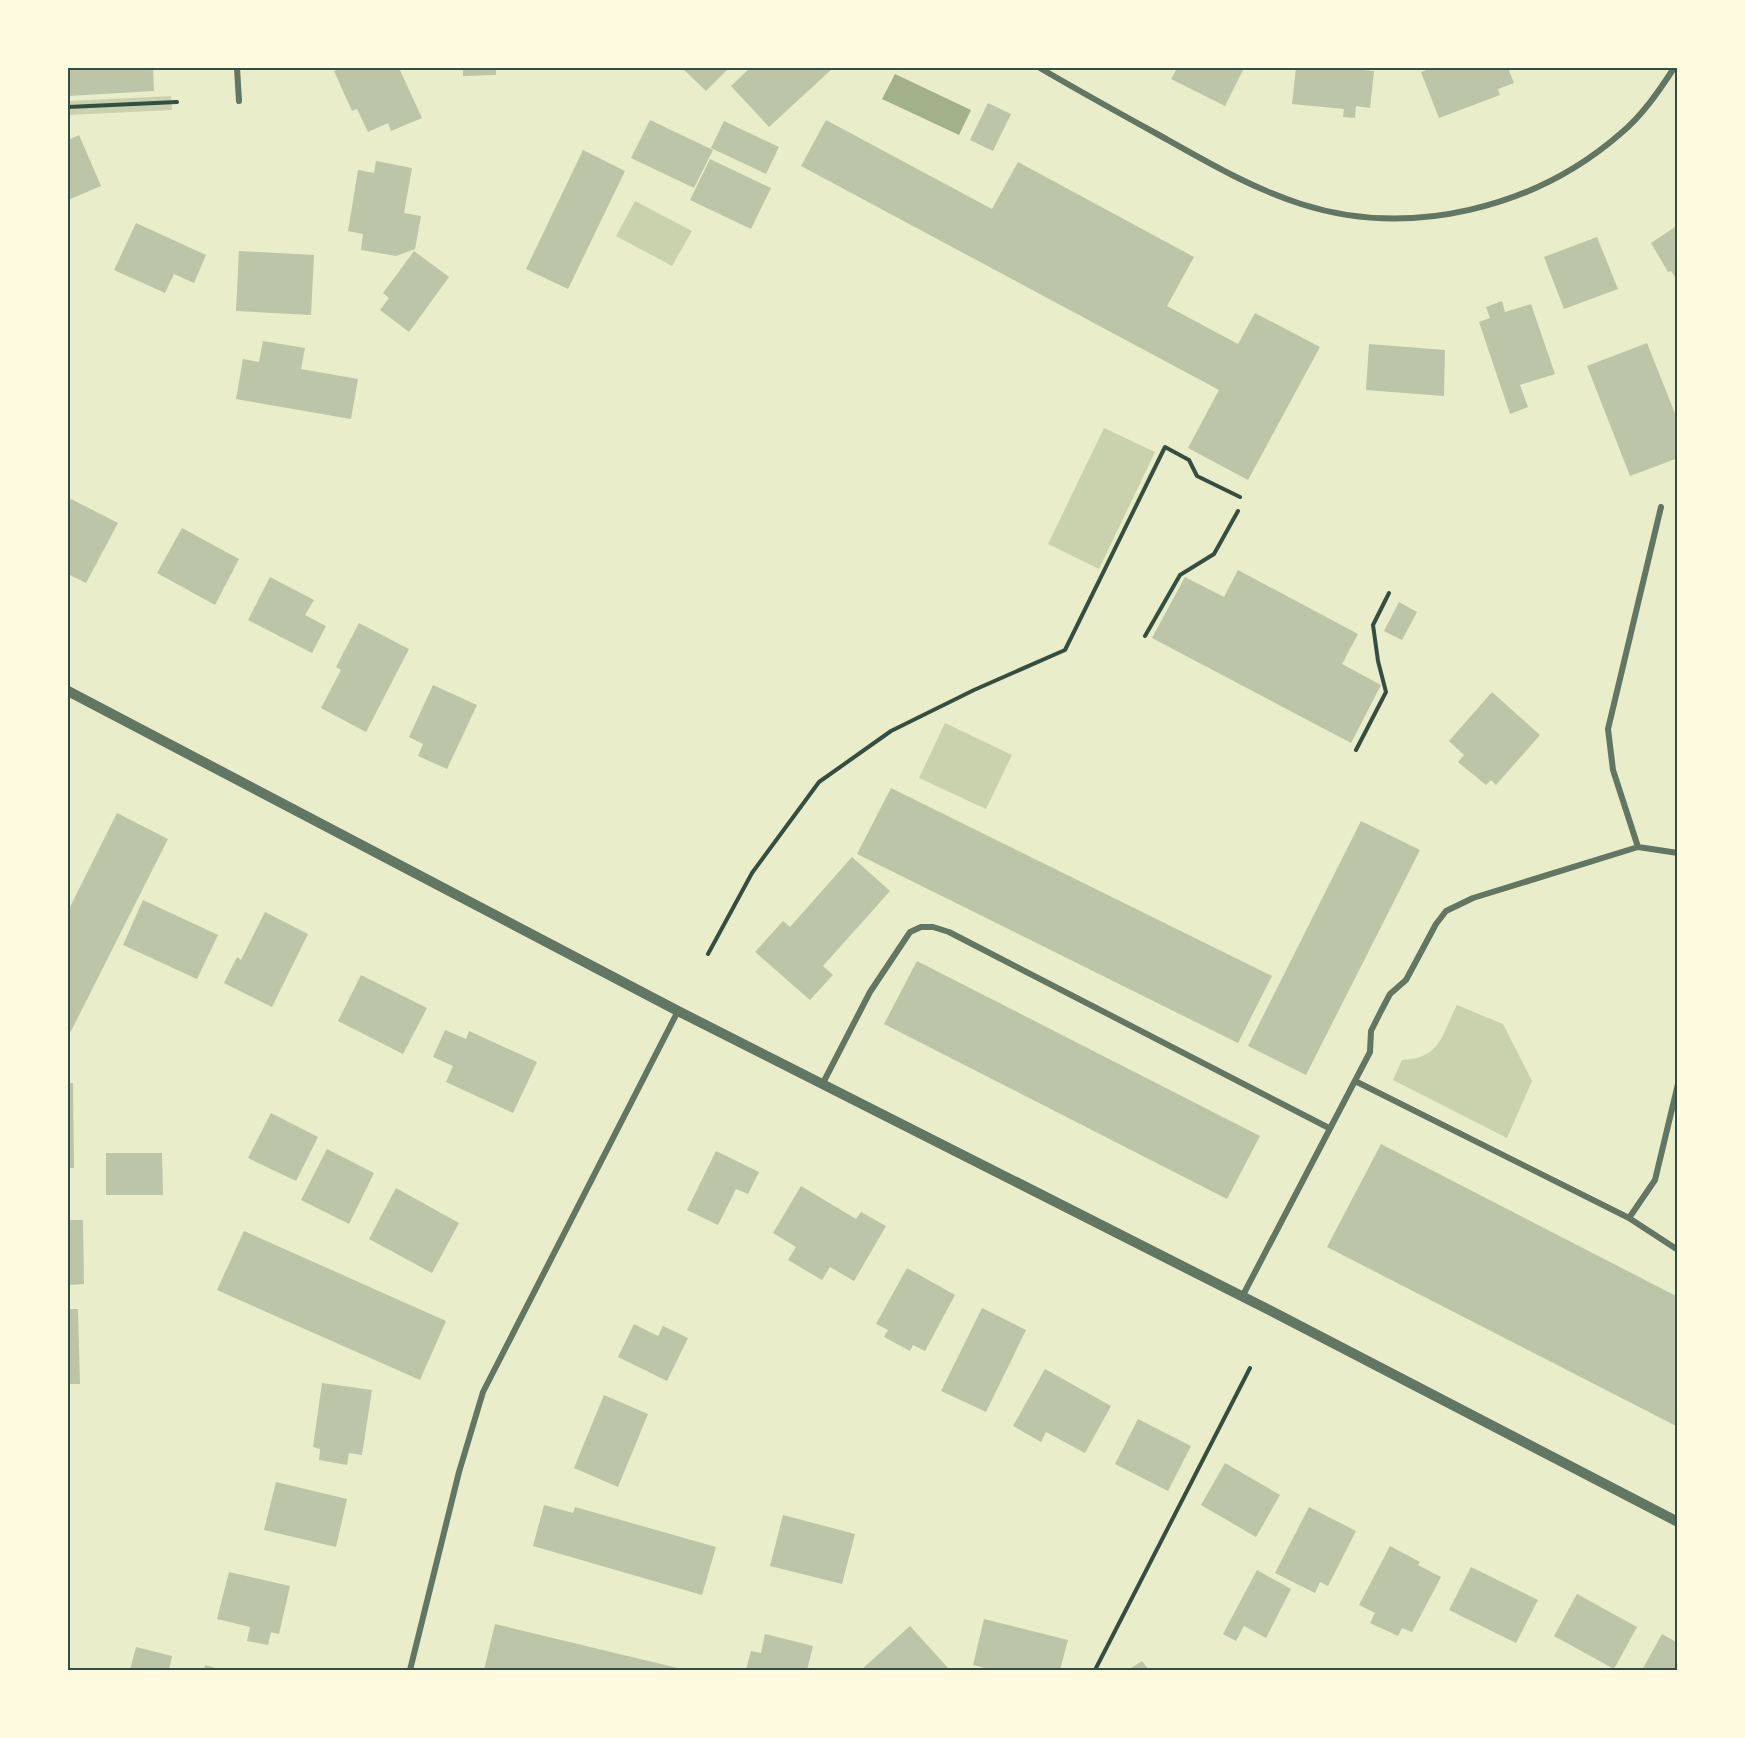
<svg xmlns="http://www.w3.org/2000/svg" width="1745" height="1738" font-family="'Fira Sans Condensed',sans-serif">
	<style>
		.green { fill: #cad2ad }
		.water { fill: #a3b18a }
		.building { fill: #bcc5a7 }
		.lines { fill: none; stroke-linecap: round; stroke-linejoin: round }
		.path { stroke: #344e41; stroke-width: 4 }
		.minor { stroke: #617663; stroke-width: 6 }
		.tertiary { stroke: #617663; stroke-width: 10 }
		.neatline { fill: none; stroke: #344e41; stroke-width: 2 }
	</style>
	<rect width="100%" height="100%" fill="#e9edc9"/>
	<path class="green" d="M171 96 172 110 68 115V101Z
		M635 201 692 231 672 266 616 236Z
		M1104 428 1155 452 1099 569 1048 544Z
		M945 723 1012 755 986 809 919 778Z
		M1457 1005 1503 1024 1532 1081 1507 1138 1393 1080 1402 1060C1441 1058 1441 1036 1457 1005Z"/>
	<path class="water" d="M895 74 971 110 959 135 882 99Z"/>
	<path class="building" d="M68 68H153L154 91 68 96Z
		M343 68H399L422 118 391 131 388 123 368 132 357 109 352 111 334 71Z
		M463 68H496V75L463 76Z
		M682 68H729L706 91Z
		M750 68H833L769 127 731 86Z
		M1177 68H1244L1225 106 1171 79Z
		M1296 68H1341L1374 71 1370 108 1356 106 1355 118 1343 117 1344 109 1292 104Z
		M1432 68H1508L1514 83 1498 89 1500 95 1439 118 1421 72Z
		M988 103 1011 114 993 151 970 140Z
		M650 120 713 150 694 188 631 158Z
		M826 120 992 209 1018 162 1194 257 1167 306 1238 344 1255 313 1320 347 1248 480 1188 448 1219 390 801 166Z
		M724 121 779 147 766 174 711 148Z
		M79 135 101 186 68 200V140Z
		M583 150 625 171 568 289 526 269Z
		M710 159 771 188 751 229 690 200Z
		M376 161 412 168 404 213 421 216 415 249 396 256 361 250 363 234 348 231 358 170 374 173Z
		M136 223 206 255 194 283 174 274 165 293 114 270Z
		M1678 225V281L1671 271 1668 272 1651 243Z
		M1597 237 1618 289 1564 309 1544 257Z
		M239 251 314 255 311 315 236 311Z
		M414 251 449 277 409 332 380 310 389 298 383 293Z
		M1502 301 1505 312 1531 304 1555 374 1520 385 1528 407 1510 414 1479 322 1490 318 1486 307Z
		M263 341 305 348 301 369 358 379 351 419 236 399 243 359 259 362Z
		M1647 343 1678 421V458L1630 476 1587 366Z
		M1369 344 1445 350 1444 396 1366 390Z
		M71 499 118 523 86 583 68 574V506Z
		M182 528 239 559 215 605 157 573Z
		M1238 570 1358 634 1342 664 1381 685 1351 743 1152 638 1185 577 1224 597Z
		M270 577 314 600 305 615 326 626 312 653 248 620Z
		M1399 602 1417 612 1402 640 1384 631Z
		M359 623 409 649 366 732 321 708 341 670 336 667Z
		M433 685 477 705 447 769 418 756 423 744 409 737Z
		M1492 692 1540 735 1496 785 1491 780 1486 785 1458 762 1464 755 1449 741Z
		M891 788 1272 976 1238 1043 857 854Z
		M117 813 168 839 68 1037V911Z
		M1361 821 1420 850 1306 1075 1248 1046Z
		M852 857 890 891 823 966 833 975 810 1000 755 952 783 921 790 927Z
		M143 900 218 935 197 979 123 945Z
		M265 912 308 934 272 1007 224 983 237 957 241 960Z
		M917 961 1260 1136 1227 1199 884 1024Z
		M361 975 427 1008 403 1054 338 1021Z
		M445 1030 466 1039 469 1031 537 1062 513 1113 446 1082 453 1066 433 1057Z
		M68 1083H73L74 1168H68Z
		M271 1113 318 1137 296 1181 248 1158Z
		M1381 1144 1678 1297V1427L1327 1247Z
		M327 1149 374 1173 349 1224 301 1200Z
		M716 1151 759 1172 748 1194 736 1189 718 1225 687 1210Z
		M106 1153H162L163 1195H106Z
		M801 1186 856 1219 861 1212 886 1226 854 1281 830 1267 822 1280 788 1260 796 1247 773 1233Z
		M396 1188 459 1223 432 1273 369 1239Z
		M68 1220H83L84 1284 68 1285Z
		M244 1231 446 1321 420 1380 217 1290Z
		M907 1268 955 1295 925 1351 913 1345 910 1351 884 1337 888 1330 876 1324Z
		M982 1308 1026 1330 986 1412 941 1391Z
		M68 1309H78L80 1384H68Z
		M634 1324 658 1336 663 1326 688 1338 667 1381 618 1357Z
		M1045 1369 1111 1406 1085 1453 1046 1432 1041 1442 1013 1426Z
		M322 1383 372 1390 362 1455 349 1453 347 1465 319 1460 320 1449 313 1447Z
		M604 1395 648 1414 618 1487 574 1468Z
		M1138 1419 1191 1446 1168 1491 1115 1464Z
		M1225 1463 1280 1495 1256 1537 1201 1505Z
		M276 1482 347 1499 336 1547 264 1530Z
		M544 1505 573 1513 575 1507 716 1547 702 1595 533 1546Z
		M1309 1507 1356 1531 1328 1586 1320 1582 1315 1593 1275 1573Z
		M783 1515 855 1534 842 1584 770 1566Z
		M1390 1546 1420 1562 1418 1565 1441 1577 1412 1632 1402 1628 1398 1636 1370 1623 1375 1613 1359 1605Z
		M1471 1567 1538 1600 1516 1643 1449 1610Z
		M1257 1570 1291 1589 1266 1638 1244 1626 1236 1641 1223 1634Z
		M229 1572 290 1586 279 1634 271 1632 268 1645 247 1641 250 1627 217 1619Z
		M1577 1594 1637 1627 1614 1669 1554 1636Z
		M984 1619 1068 1640 1060 1670H993L973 1665Z
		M495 1624 686 1670H484Z
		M910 1626 948 1668 945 1670H861Z
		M765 1634 813 1646 807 1670H746L751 1651 761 1653Z
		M1662 1634 1678 1643V1670H1642Z
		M136 1647 172 1656 169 1670H130Z
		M1142 1661 1149 1670H1128Z
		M205 1665 222 1670H204Z"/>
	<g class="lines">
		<path class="path" d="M68 107 177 102
			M1145 636 1180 575 1214 554 1238 511
			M1356 750 1386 692 1378 661 1373 625 1389 593
			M708 954 752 873 819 782 891 731 974 690 1065 650 1165 447 1189 460 1197 476 1240 497
			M1095 1670 1250 1368"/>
		<path class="minor" d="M237 68 239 101
			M1040 68C1079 91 1119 113 1159 135 1205 161 1251 188 1301 204 1410 239 1535 208 1620 134 1642 116 1659 91 1674 68
			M1638 847 1613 770 1608 729 1661 507
			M1355 1081 1629 1218 1678 1250
			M823 1083 870 992 910 932 921 927H933L949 932 1329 1128
			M1629 1218 1655 1180 1678 1084
			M1242 1297 1370 1052 1371 1031 1381 1011 1390 994 1406 980 1436 924 1446 911 1473 898 1638 847 1678 853
			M410 1670 459 1472 483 1392 678 1011"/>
		<path class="tertiary" d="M68 691 678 1011 1277 1314 1678 1522"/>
	</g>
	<rect width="1745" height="1738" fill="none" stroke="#fefae0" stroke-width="138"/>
	<rect x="69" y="69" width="1607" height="1600" class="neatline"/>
</svg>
